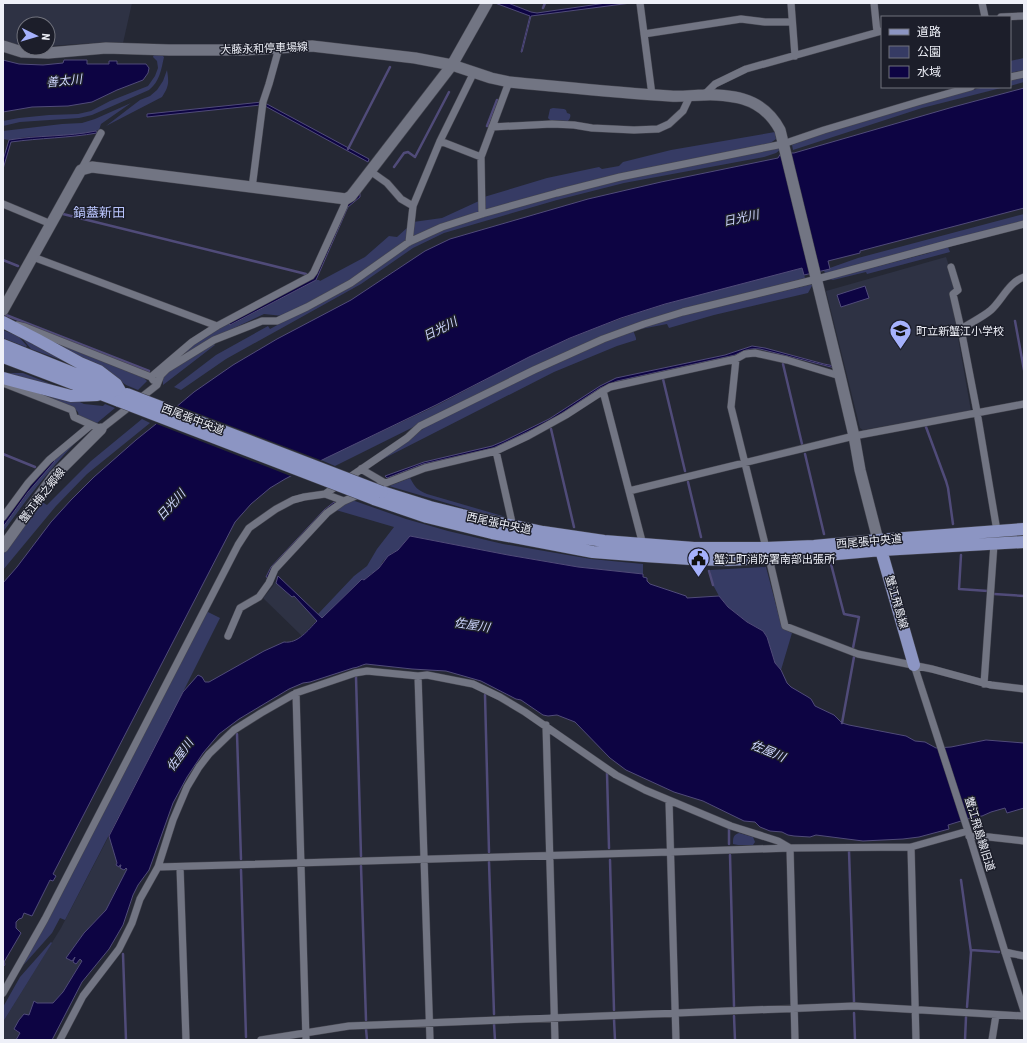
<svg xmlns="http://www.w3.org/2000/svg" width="1027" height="1043" font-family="'Roboto Condensed','Noto Sans JP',sans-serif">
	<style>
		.built { fill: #2e3244 }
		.green { fill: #363b64 }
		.water { fill: #0d0443; stroke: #504b79 }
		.pier { fill: #252834 }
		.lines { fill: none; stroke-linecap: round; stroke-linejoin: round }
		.stream { stroke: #504b79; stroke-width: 2.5 }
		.street-casing { stroke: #454650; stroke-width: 8 }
		.secondary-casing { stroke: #454650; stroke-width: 12 }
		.primary-casing { stroke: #454650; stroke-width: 13 }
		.street { stroke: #727583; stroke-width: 7 }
		.secondary { stroke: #727583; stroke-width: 11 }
		.primary { stroke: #8c95c3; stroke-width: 12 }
		.primary-bridge-casing { stroke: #454650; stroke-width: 13; stroke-linecap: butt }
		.primary-bridge { stroke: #8c95c3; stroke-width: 12 }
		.labels { text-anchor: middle; stroke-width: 3; stroke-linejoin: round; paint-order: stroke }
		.street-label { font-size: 11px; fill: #eef0f8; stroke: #1c1e2a }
		.poi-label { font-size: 11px; fill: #eef0f8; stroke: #1c1e2a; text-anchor: start }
		.water-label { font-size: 12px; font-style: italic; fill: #cfd7ff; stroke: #1c1e2a }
		.quarter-label { font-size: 13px; fill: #b9c4fc; stroke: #1c1e2a }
	</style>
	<rect width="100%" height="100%" fill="#252834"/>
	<path class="built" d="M3 3H132L123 43 109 42 48 46V24H24V46L14 44 3 40Z
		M946 257 956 287 955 290 950 292 971 411 863 430 860 428 826 291Z
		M275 582 292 597 293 596 317 620 302 636 263 598 273 586Z
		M109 836 117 863 121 865 120 868 124 870 126 868 127 869 106 910 84 933 75 956 82 960 63 992 53 1003H37L29 1015 14 1030 20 1033 16 1040H3V1022L61 928Z"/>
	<path class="green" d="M154 54H161L164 57C161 70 160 81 149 90L92 115 79 118 20 122 3 126V121L19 118 49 115 78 114 91 111 110 101 148 86 155 76 158 68 157 61 153 57Z
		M1024 58V70L1010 73V61Z
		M167 70C169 83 169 86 162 97L106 126 140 100 150 96 157 90 163 81Z
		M1024 77V82L1010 86V80Z
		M984 87H1005L922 108 793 150 792 145 806 139 922 103Z
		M131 103 101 124 99 130 96 131 85 134 25 137 9 140 3 139V131L62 124 82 123 95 119Z
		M553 108 564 109 566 110 567 113 570 114C571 116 570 119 568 121L550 120 548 118 550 109Z
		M775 132 776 139 769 144 485 211 484 197 547 178 599 167 602 169 619 166 623 162 671 150Z
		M774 148 780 149V150L776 153 764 157 624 183 557 200 444 233 413 248 361 284 226 359 181 390 174 387 216 355 268 326 270 329 355 283 411 244 443 228 486 215 620 180Z
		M479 201V213L413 237 412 236 413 222 442 218Z
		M1024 214V221L825 274 824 270 858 258Z
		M408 227 407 240 348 282 283 316 264 314 213 338 166 368 191 345 229 323 231 325 316 280H319L320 281 365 257 389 236 397 237Z
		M948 247 950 252 867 274 866 272 833 280 829 279 929 253 931 252Z
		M802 268 805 278 683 310 532 368 335 466 321 460C359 442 398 424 436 406 481 383 524 357 571 338 645 306 724 288 802 268Z
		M813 284 808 293 714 315 669 328 667 324 641 329 640 327 684 315Z
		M3 330 18 336 27 346 26 347 3 338Z
		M633 330 636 338V340L617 346 554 372 377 462 427 426 534 372 606 340Z
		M18 333 80 367 31 349Z
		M32 333 144 378 147 381 138 390 126 385 105 370Z
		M213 344 215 345 163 385V377L170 370Z
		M3 373H23L74 393Z
		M18 385 71 398 84 404 103 406 105 404 115 408 97 423 79 417 78 412 73 407Z
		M142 419 150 423 87 474 56 506 3 570V554L42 502 47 505 91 461Z
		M80 438C51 467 27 499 3 532V527L52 460Z
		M410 478C415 487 417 490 427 494L506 517 477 512 389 486Z
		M352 500 406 519 448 531 503 544 591 559 643 564V574L578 567 508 555 410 536 398 550 392 553 383 561 379 568 373 573H372L364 580 362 579 322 618 318 614 354 576 367 566 377 549 394 527 336 510Z
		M766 567 782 628 792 633 781 670 775 663 767 637 763 631 747 622 728 607 719 596 713 585 710 570Z
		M206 611 220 618 183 692 65 920 60 918 52 933 19 970Z
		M739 833 753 837 755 842 753 845H738L733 844C733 838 733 835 739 833Z
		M51 942 52 943 3 1022V1007L20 977Z"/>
	<path class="water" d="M495 3H508L531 12 537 13 606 3H631L531 16 522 52H521L530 16Z
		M3 60 19 64 43 65 63 63 64 60H87V64H109V61H117V64H146L149 68 148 73 143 80 117 90 92 102 68 106 32 107 3 112Z
		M1024 88V208L860 251V253L828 261 830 269 804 275 802 268 665 304 621 318 570 338 529 357 436 405 326 458 285 479 270 488 251 504 235 522 53 874 56 876 53 881 50 880 32 916 24 913 22 918 19 919 16 922V928L21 933 4 962 5 964 4 966H3V583L17 567 51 522 71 500 94 477 136 440 156 424 194 392 233 365 277 339 351 300 425 251 450 239 588 199 661 182 778 158 781 153H794L953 107Z
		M262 102 261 105 147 117V114Z
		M265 103 369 159 368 162 265 106Z
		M96 131 97 133C69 138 40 138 11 142L3 169V160L9 140C38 135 68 137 96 131Z
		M360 192V197L348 207 316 280 230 325 229 323 313 278 316 275 348 203Z
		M865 286 869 298 841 307 837 295Z
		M752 346 765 348 824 364 834 366 835 368 760 349C749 348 745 350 735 355L617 381 600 388 550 421 504 443 493 448 423 464 387 478 385 476 424 462 492 446 504 441 549 419 600 386 616 378 725 355Z
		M52 460 55 461 28 492 3 527V521L18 500 35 478Z
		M334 502 335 504 269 578 266 577 271 567 324 510Z
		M410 536 508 555 578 567 643 574V577L647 578V581L650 584 686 596 687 598 719 596 728 607 747 622 763 631 767 637 775 663 781 670 787 683 791 687 808 697 811 699 815 706 834 715 842 723 849 725 906 736 915 741 925 742 936 748 951 747 986 740 1024 743V808L1007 813 1005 808 991 812 982 816 974 817 948 825 949 829 919 837 903 839 863 841 816 835 810 837 794 836 788 835 782 832 770 831 760 827 755 822 744 821 703 801 674 792 626 770 610 758 575 722 557 715 548 716 543 715 521 700 516 699 481 681 446 671 412 669 366 664C361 665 357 668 353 668L310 682 303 683 289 689 239 719 219 734 203 753 187 777 173 803 149 870 138 885 133 895 123 925 109 949 82 982 52 1040H16L20 1033 14 1029 19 1020 24 1014 29 1015 34 1001 37 1003H53L63 992 82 961 80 959 76 964 73 962 75 957 72 961 66 958 84 933 106 910 127 869 126 868 124 870 120 868 121 865H120L119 867 116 865 117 863 109 836 183 692 198 675 202 677 205 682H209L264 651 284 642C298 644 308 630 317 621L294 596 292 597 276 583 278 576 322 618 362 579 364 580 379 568 388 556 398 550Z"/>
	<path class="pier" d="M176 405 323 461 293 477 154 423Z"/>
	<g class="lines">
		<path class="stream" d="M543 8 545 3
			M487 126 497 100
			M348 149 390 67
			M394 167 404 153 408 152 415 157 449 92
			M63 214 306 274
			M3 260 18 266
			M6 315 149 371
			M1015 321 1024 370
			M783 364 802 444
			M663 379 685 471
			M926 427 946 481 948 488 953 524
			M551 429 574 527
			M3 454 35 467
			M805 454 824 534
			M688 482 701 537
			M961 555 959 589 988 591
			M831 564 844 614 859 617 853 648
			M709 571 713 585
			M994 594 1024 596
			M356 677 361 856
			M485 695 489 852
			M842 723 854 657
			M237 734 241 859
			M607 773 609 848
			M729 829V844
			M849 851 854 1002
			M730 855 734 1006
			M610 860 614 1010
			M489 862 494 1014
			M361 866 366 1020
			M241 870 246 1037
			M961 880 971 952 967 1007
			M971 950 999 952
			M123 954 126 1040
			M854 1013 855 1040
			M734 1016 735 1040
			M614 1019 615 1040
			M494 1024 495 1040
			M366 1029 367 1040
			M965 1040 966 1017"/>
		<defs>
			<path id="street" d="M640 3 652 95
				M791 3 795 56
				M874 3 877 32
				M982 3 985 17
				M1001 17 1024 16
				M644 34 741 19 765 22H792
				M1010 77 1024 74
				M705 94 715 84 746 69 882 31
				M492 127 552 124 574 125 592 128 634 130 658 129 669 124 683 111 690 96
				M440 141 481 157
				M81 170 101 133
				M370 171 387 183 401 199 413 206
				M252 188 263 102 269 84 279 48
				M3 204 51 224
				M482 214 481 157 509 82
				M409 242 413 206 440 141 474 72
				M33 257 217 326
				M951 267 958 290 953 294 961 329
				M17 325 25 327 151 377 153 380
				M736 359 731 407 766 548
				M151 377 165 365 192 342 217 326 311 276 314 272 344 206 346 199
				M3 383 72 410 74 417 101 429 157 385 161 375 167 369 214 340 262 321H277L307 307 351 283 409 242 442 227 482 214 557 193 620 177 783 144 824 130 921 101 971 87
				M603 391 643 545
				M496 451 513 527
				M361 469 385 483
				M373 488 425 468 496 451 528 436 566 415 603 391 610 387 736 359 745 354 755 353 787 360 840 376
				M629 491 854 436 1024 404
				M325 494 407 438 420 426 534 370 603 339 644 324 683 312 817 279 950 243 1024 224
				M3 517 28 483 49 460 91 425
				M997 531 977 412 961 329C970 323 983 317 991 310 1002 300 1009 282 1024 277
				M769 558 785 626 858 654 932 669 991 685 1024 689
				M228 636 240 608 259 597 269 583 275 569 327 513 344 501 360 494
				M914 665 968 831 1005 952 1024 1011
				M418 676 430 1040
				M984 684 994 544
				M296 693 306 1040
				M546 725 555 1040
				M669 801 676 1040
				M969 836 989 837 1024 841
				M911 847 916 1040
				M790 848 795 1040
				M158 867 670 852 790 848 911 847 968 831
				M180 867 186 1040
				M1005 952 1024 956
				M3 993 45 919 238 545 249 528 276 509 293 500 304 497 325 494 344 501
				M60 1040 83 996 119 949 132 923 140 899 158 867 173 820 187 787 199 767 209 754 234 730 261 713 296 693 355 673 367 671 418 676 427 675 473 684 500 697 525 712 616 775 645 790 731 826 778 841 790 848
				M261 1040 349 1026 854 1006 1024 1016
				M992 1040 996 1015"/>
			<path id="secondary" d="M3 46 22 52 48 53 106 48 169 50H245L312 46 415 58 452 65 487 3
				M3 310 81 170 92 167 346 199 351 196 452 65 491 78 509 82C563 87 616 93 670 96 682 97 693 95 704 95 714 94 733 96 743 99 760 104 772 115 780 130L840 376 854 436 860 470 878 540
				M3 547 54 476 101 429"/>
			<path id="primary" d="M3 322 36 339 80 363 99 371 116 384 120 391
				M3 345 118 391
				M3 357 119 401
				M3 378 14 381 71 396 97 395
				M382 492 430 507 462 515 543 532 604 541 694 548H766L814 546 878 540 1024 529
				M374 499 427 517 492 533 593 552 645 556 691 559 725 560 769 558 814 556 882 550 1024 542
				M879 543 914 665"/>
		</defs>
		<use href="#street" class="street-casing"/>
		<use href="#secondary" class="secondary-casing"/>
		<use href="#primary" class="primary-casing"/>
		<use href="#street" class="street"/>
		<use href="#secondary" class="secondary"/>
		<use href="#primary" class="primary"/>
		<defs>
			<path id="primary-bridge" d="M127 394 382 492
				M119 401 374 499"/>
		</defs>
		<use href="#primary-bridge" class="primary-bridge-casing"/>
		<use href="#primary-bridge" class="primary-bridge"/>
	</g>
	<defs>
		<symbol id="school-pin" viewBox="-11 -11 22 30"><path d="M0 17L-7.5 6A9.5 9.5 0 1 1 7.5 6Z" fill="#a5b1fc" stroke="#1c1e2a"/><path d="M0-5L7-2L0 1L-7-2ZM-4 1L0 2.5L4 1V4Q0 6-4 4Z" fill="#111"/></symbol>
		<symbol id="civic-pin" viewBox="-11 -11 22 30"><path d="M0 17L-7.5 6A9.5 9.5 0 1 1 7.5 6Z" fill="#a5b1fc" stroke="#1c1e2a"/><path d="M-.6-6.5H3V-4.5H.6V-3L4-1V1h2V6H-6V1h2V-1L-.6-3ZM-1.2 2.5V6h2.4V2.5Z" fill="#111"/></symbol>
	</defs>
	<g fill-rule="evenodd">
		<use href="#school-pin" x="888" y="318" width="25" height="34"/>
		<use href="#civic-pin" x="686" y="546" width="25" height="34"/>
	</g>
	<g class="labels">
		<g class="street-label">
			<text transform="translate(264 48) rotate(-2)" y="4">大藤永和停車場線</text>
			<text transform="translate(193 419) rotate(21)" y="4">西尾張中央道</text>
			<text transform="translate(42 495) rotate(-52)" y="4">蟹江梅之郷線</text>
			<text transform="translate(499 523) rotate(12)" y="4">西尾張中央道</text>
			<text transform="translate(869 541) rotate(-5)" y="4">西尾張中央道</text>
			<text transform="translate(897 602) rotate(74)" y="4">蟹江飛島線</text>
			<text transform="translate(980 834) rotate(73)" y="4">蟹江飛島線旧道</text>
		</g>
		<g class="poi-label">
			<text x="916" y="335">町立新蟹江小学校</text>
			<text x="714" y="563">蟹江町消防署南部出張所</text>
		</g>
		<g class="water-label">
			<text transform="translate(64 81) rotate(-6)" y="4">善太川</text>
			<text transform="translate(741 218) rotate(-12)" y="4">日光川</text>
			<text transform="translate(440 329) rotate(-27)" y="4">日光川</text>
			<text transform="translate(171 505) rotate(-48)" y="4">日光川</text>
			<text transform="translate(472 625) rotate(9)" y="4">佐屋川</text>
			<text transform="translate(768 751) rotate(23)" y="4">佐屋川</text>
			<text transform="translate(180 755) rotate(-54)" y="4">佐屋川</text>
		</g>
		<g class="quarter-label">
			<text x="99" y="217">鍋蓋新田</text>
		</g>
	</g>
	<rect width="1027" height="1043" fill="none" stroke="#eef0f8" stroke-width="8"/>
	<rect x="881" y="16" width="130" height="72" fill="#1c1e2a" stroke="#70727c"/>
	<rect x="889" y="29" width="20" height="6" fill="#8c95c3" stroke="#70727c"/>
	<text x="917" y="36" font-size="12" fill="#eef0f8">道路</text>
	<rect x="889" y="46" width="20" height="12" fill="#363b64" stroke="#70727c"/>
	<text x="917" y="56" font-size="12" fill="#eef0f8">公園</text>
	<rect x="889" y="66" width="20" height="12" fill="#0d0443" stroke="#70727c"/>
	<text x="917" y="76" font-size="12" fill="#eef0f8">水域</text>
	<g transform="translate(36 36) rotate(95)"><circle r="19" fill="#1c1e2a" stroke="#70727c"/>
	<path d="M0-3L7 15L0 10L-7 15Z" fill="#a5b1fc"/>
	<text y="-6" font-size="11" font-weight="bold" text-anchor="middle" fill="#eef0f8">N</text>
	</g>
</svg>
